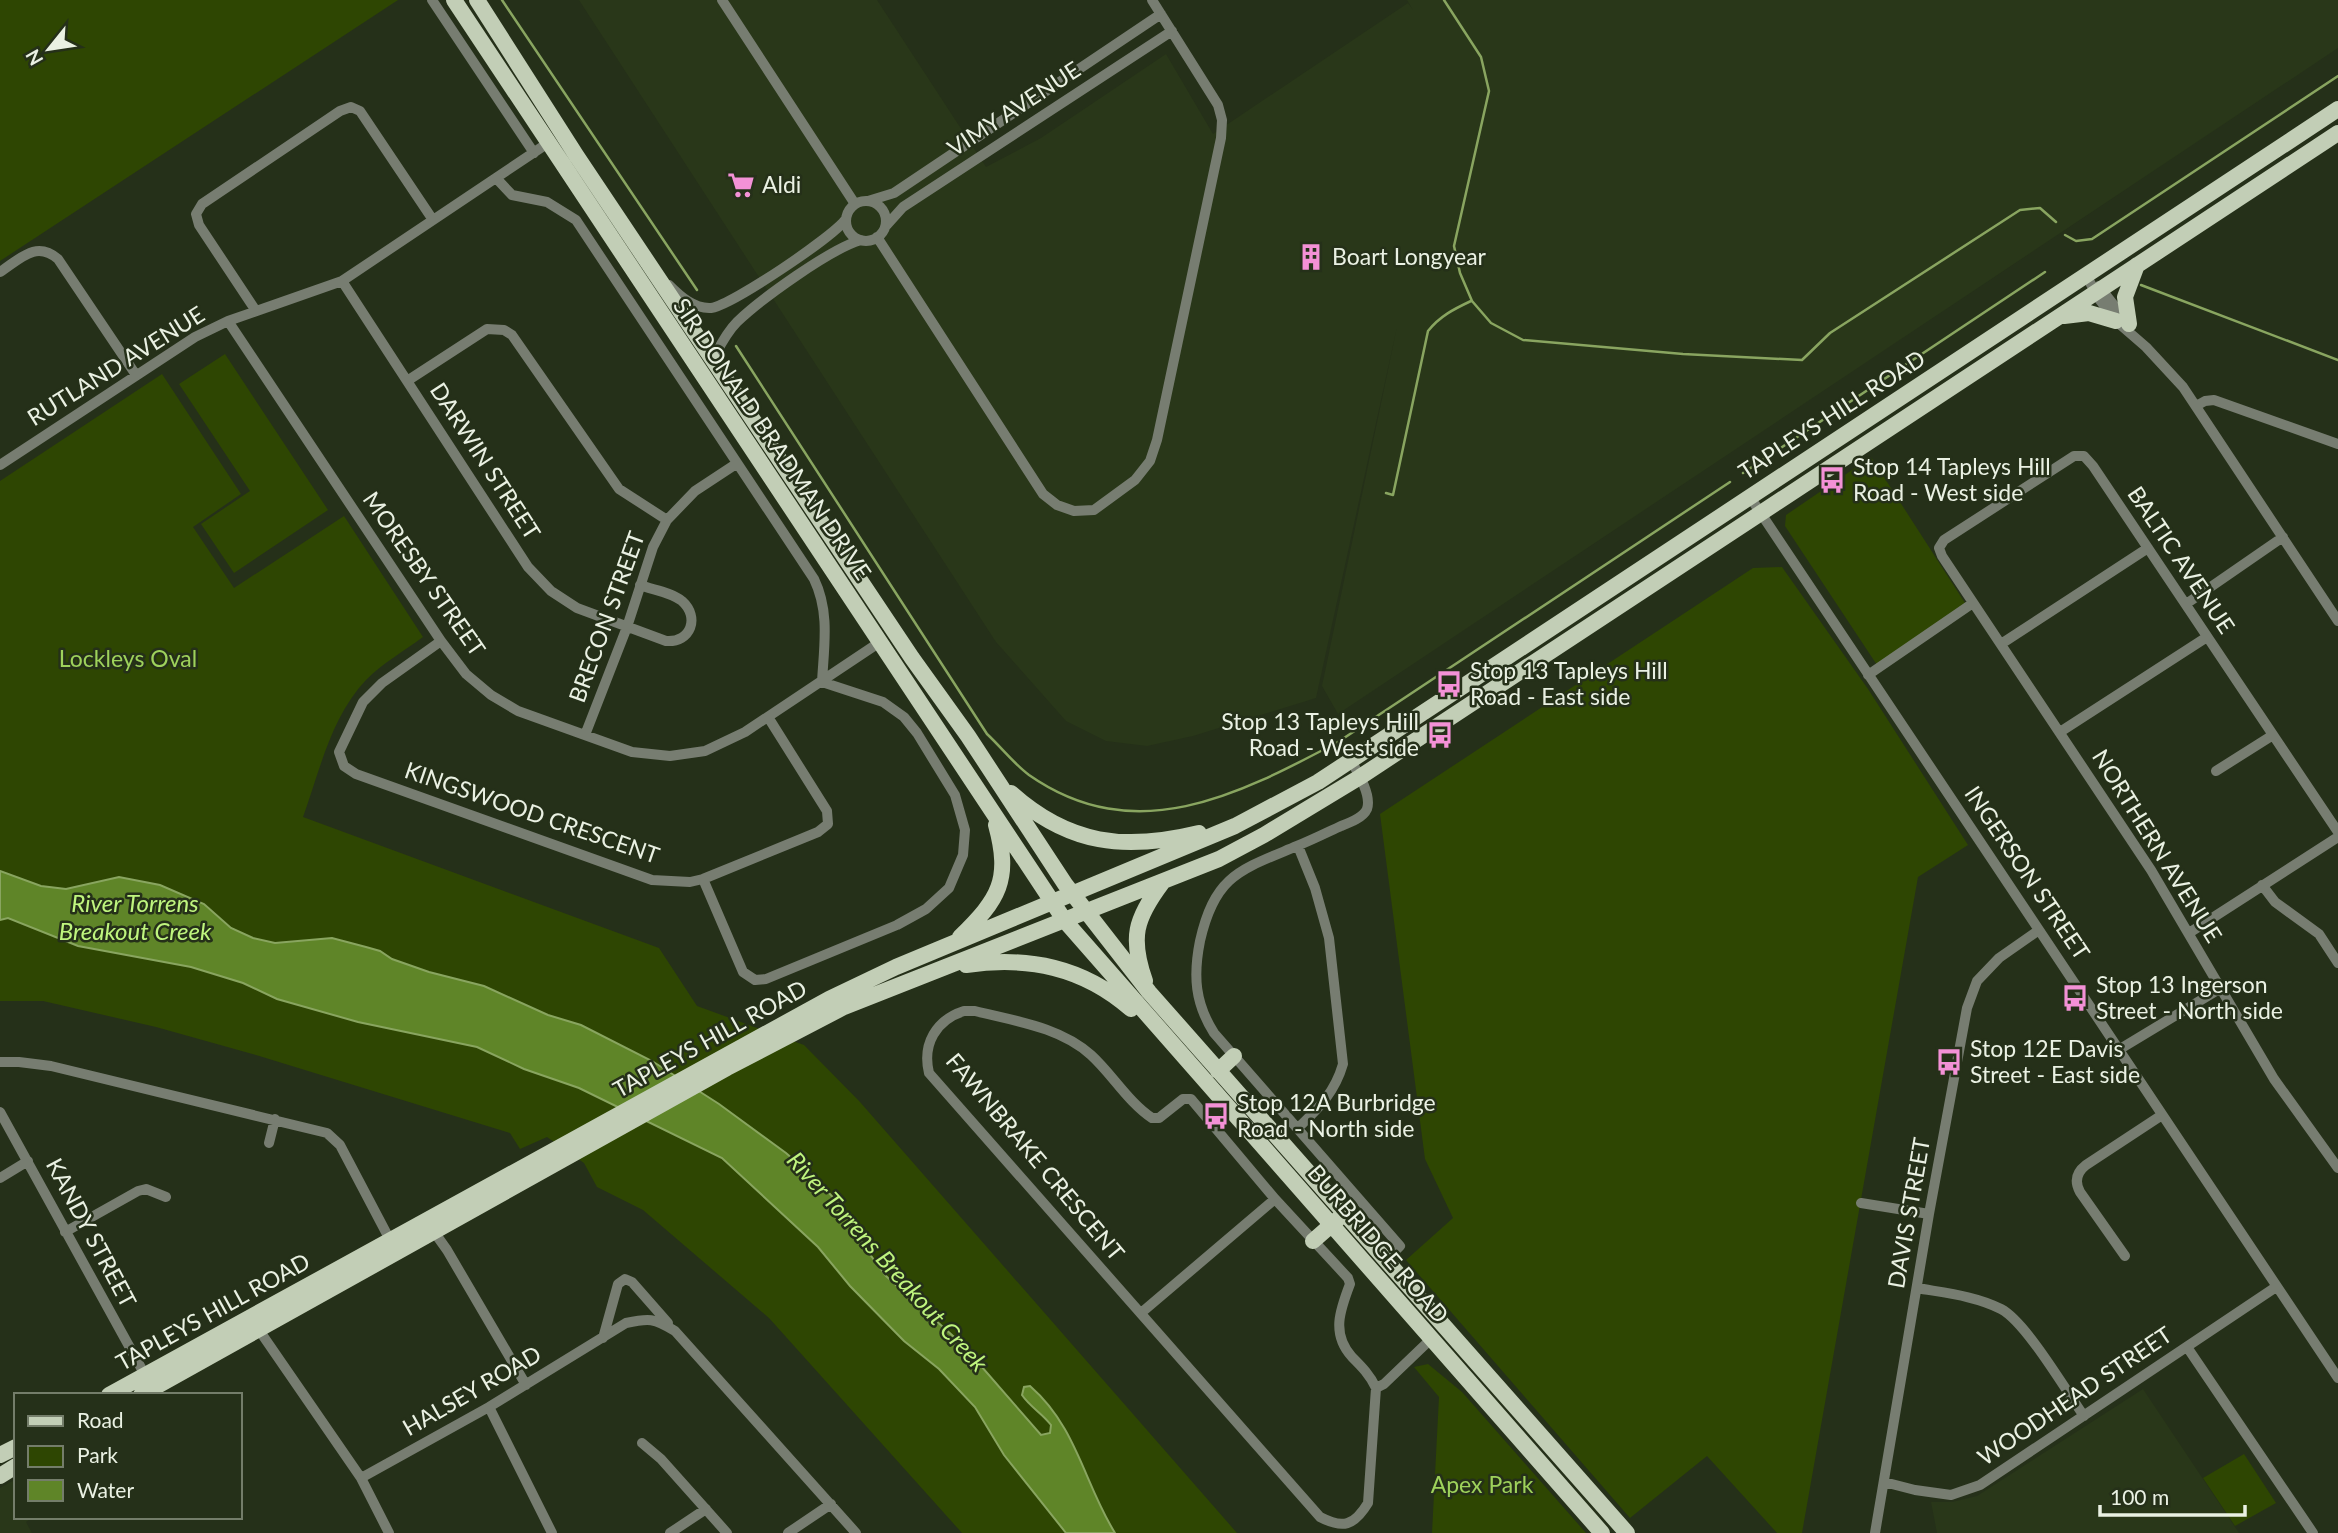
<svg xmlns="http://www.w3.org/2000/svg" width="2338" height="1533" font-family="Lato,sans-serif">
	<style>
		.built { fill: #293719 }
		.green { fill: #2e4602 }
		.water { fill: #5f8528; stroke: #89a560; stroke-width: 2 }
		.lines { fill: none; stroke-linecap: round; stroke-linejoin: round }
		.stream { stroke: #89a560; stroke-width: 2.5 }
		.street { stroke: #777d71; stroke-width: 10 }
		.primary { stroke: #c2ceb6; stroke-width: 16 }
		.labels { text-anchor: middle; stroke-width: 5; stroke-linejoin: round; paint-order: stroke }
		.street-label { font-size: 23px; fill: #eaf1e3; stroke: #253019 }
		.poi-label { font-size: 23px; fill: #eaf1e3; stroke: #253019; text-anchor: start }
		.park-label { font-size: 23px; fill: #9ed25b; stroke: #253019 }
		.water-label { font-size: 24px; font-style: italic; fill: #bff57e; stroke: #253019 }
	</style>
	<rect width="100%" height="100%" fill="#253019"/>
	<path class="built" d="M579 0H877L986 167 1041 138 1166 54 1213 134 1408 3 1413 10 1407 0H2338V48L1338 714 1322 686 1397 327 1316 698 1193 736 1147 746 1106 741 1066 721 996 642Z
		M2143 1389 2239 1533H1937L1931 1502H1952L1977 1496Z
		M16 1479V1517H33L26 1522 32 1533H0V1488Z"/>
	<path class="green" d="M0 0H398L0 261Z
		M225 354 328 510 234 573 201 524 250 491 179 384Z
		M162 374 241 494 193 527 234 588 344 516 423 637C404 651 383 663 366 680 331 717 320 770 303 817L659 948 697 1006 804 1045 860 1102 1237 1533H962L769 1318 643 1210 597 1187 584 1163 547 1137 520 1149 510 1133 256 1055 156 1027 43 1001H0V481Z
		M1871 457 1965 603 1877 665 1785 526 1786 515Z
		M1782 567 1868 689 1968 845 1918 877 1802 1533H1777L1707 1456 1630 1518 1406 1260 1453 1218 1425 1159 1380 814 1753 568Z
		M1428 1364 1462 1392 1586 1533H1432L1439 1397 1414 1367Z
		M2244 1454 2276 1503 2235 1526 2203 1478Z"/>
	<path class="water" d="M0 871 41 886 66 889 119 877 160 885 204 904 231 928 253 938 275 943 332 938 366 947 380 951 392 959 429 972 484 986 548 1015 581 1025 652 1061 719 1104 786 1153 817 1180 842 1207 866 1249 886 1276 962 1344 1041 1435 1050 1433 1051 1425C1042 1413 1030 1407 1022 1395L1024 1387 1030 1386C1077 1427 1084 1483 1115 1533H1066L1004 1455 975 1407 939 1369 904 1341 850 1286 818 1247 722 1158 579 1088 524 1069 477 1047 358 1022 277 999 243 983 191 967 78 946 8 918 0 920Z"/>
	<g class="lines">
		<path class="stream" d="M502 0 697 290
			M1444 0 1481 57 1489 91 1454 246 1460 273 1472 301 1491 323 1523 340 1683 354 1802 360 1830 333 2020 210 2040 208 2056 222
			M2065 235 2076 241 2092 239 2338 76
			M2141 285 2338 360
			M736 346 987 734C1001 747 1014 764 1029 775 1135 849 1238 795 1338 742L1730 482
			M1743 473 2045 272
			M1386 493 1393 495 1428 331C1440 316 1454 309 1471 301"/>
		<path class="street" d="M432 0 534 153
			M722 0 855 204
			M496 178 512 195 547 202 576 220 814 579C830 612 824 646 822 682
			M868 201 894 193 1161 14
			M846 221a20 20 0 1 1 40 0a20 20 0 1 1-40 0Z
			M885 227 903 207 1172 31
			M877 237 1043 494 1057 505 1074 511 1094 510 1135 480 1150 461 1157 440 1221 138 1222 120 1218 105 1152 0
			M0 272C20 259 36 240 58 259L136 375
			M2086 275 2099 299 2116 321 2146 347 2183 387 2338 621
			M342 281 528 567 551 591 577 608 666 641C691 643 700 617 682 601 671 592 653 590 640 585
			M669 285C680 296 694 309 711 308 732 305 833 237 846 219
			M2099 286 2128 323
			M256 311 199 225 196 214 202 204 340 111 351 107 360 111 433 220
			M228 321 441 641 466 674 491 695 518 711 632 752 670 756 705 751 745 732 880 642
			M713 359C720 346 726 333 737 322 761 299 830 249 861 240
			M407 381 487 329 504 330 512 335 619 489 667 520
			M2196 406 2205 401 2214 400 2338 444
			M0 465 195 337 228 321 342 281 548 143
			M1750 497 2338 1378
			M2186 604 2283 537
			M441 641 382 683 363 702 339 752 344 766 356 774 652 880 690 882 703 879 818 832 828 824 827 811 768 717
			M2001 644 2148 548
			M1868 675 1973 603
			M2060 732 2207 637
			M585 735 627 627 653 547 667 520 695 491 736 464
			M1350 759C1357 771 1372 795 1367 809 1363 818 1349 823 1341 826 1326 833 1312 840 1297 846 1240 870 1215 875 1200 941 1193 976 1195 1003 1214 1033L1400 1246 1387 1259
			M2216 771 2273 735
			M2338 832 2093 466 2084 456H2074L1944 540 1939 548 1942 556 2151 870 2274 1079 2338 1168
			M703 879 743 972 755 980 766 979 897 925 926 909 949 888 963 855 965 830 955 795 917 733 904 717 883 702 822 682
			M2262 885 2275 902 2319 934 2338 963
			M2189 933 2338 837
			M964 1011H975C1015 1021 1060 1027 1091 1055 1112 1074 1128 1102 1152 1118H1159L1183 1099H1191L1275 1199 1348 1278 1350 1284C1340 1310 1331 1334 1352 1357 1362 1367 1370 1375 1376 1388L1368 1503C1354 1526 1343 1529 1320 1517L929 1073C922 1044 936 1020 964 1011Z
			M2120 1049 2221 988
			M0 1062H19L51 1066 327 1133 340 1145 390 1240
			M0 1112 145 1375
			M1298 1128C1319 1108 1335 1092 1343 1064L1329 938 1315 888 1298 846
			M269 1143 275 1119
			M0 1178 28 1161
			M1861 1203 1929 1214
			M432 1229 447 1250 526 1385
			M65 1232 138 1191 146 1189 166 1197
			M2125 1256 2080 1192C2074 1181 2077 1172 2086 1165L2162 1115
			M1917 1288C1945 1293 1976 1296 2001 1309 2026 1322 2066 1391 2084 1416
			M1141 1313 1275 1199
			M259 1330 361 1478 389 1533
			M603 1338 618 1284 625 1279 632 1282 668 1323
			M2187 1347 2313 1533
			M1376 1388 1384 1384 1431 1339
			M489 1407 552 1533
			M642 1443 661 1459 727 1533
			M361 1478 489 1407 626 1323C649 1318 654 1318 675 1331L856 1533
			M1884 1482 1915 1490 1951 1495 1980 1485 2276 1287
			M670 1533 706 1509
			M788 1533 831 1504
			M1875 1533 1929 1214 1967 1008 1977 981 1999 958 2039 930"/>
		<path class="primary" d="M454 0 1065 921 1602 1533
			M477 0 576 155 912 658 968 736 1065 884 1149 992 1627 1533
			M2064 316 2089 313 2116 321
			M2129 324 2125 297 2137 265
			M1011 793C1069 845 1125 851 1199 833
			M960 937C999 899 1011 880 996 825
			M966 965C1028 956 1083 967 1131 1009
			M1145 981C1130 938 1135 919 1162 883
			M1218 1071 1234 1056
			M1313 1241 1338 1219
			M109 1395 829 999 896 967 1235 826 1318 782 2338 109
			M141 1395 727 1068 844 1007 1219 859 1264 835 1360 777 2338 133
			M0 1455 16 1447
			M0 1476 16 1466"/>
	</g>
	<defs>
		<symbol id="supermarket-bare" viewBox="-9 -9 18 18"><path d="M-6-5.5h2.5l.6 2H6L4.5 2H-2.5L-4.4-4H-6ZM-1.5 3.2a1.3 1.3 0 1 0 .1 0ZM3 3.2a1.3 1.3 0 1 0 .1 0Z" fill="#f391d6" stroke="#253019" stroke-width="2.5" paint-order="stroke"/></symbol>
		<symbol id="building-bare" viewBox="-9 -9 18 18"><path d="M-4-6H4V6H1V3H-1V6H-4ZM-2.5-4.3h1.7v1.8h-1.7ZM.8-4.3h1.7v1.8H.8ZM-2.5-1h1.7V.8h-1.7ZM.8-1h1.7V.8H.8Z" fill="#f391d6" stroke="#253019" stroke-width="2.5" paint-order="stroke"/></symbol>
		<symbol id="bus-bare" viewBox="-9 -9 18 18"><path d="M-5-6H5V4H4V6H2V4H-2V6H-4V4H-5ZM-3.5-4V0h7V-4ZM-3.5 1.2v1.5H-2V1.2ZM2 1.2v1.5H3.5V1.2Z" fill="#f391d6" stroke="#253019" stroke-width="2.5" paint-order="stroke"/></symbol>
	</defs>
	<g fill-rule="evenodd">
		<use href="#supermarket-bare" x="722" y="166" width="38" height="38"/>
		<use href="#building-bare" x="1292" y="238" width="38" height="38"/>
		<use href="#bus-bare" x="1813" y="461" width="38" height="38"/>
		<use href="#bus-bare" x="1430" y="665" width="38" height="38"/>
		<use href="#bus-bare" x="1421" y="716" width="38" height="38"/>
		<use href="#bus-bare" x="2056" y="979" width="38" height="38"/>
		<use href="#bus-bare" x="1930" y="1043" width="38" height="38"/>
		<use href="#bus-bare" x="1197" y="1097" width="38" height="38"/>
	</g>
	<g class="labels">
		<g class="street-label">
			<text transform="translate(1014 109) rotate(-33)" y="8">VIMY AVENUE</text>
			<text transform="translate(116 366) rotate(-32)" y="8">RUTLAND AVENUE</text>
			<text transform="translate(1832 415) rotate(-33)" y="8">TAPLEYS HILL ROAD</text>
			<text transform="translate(772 439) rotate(56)" y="8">SIR DONALD BRADMAN DRIVE</text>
			<text transform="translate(485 461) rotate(57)" y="8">DARWIN STREET</text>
			<text transform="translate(2181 560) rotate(56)" y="8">BALTIC AVENUE</text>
			<text transform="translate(424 574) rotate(55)" y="8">MORESBY STREET</text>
			<text transform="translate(607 617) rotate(-70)" y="8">BRECON STREET</text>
			<text transform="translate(532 813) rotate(19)" y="8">KINGSWOOD CRESCENT</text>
			<text transform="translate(2157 846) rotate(58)" y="8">NORTHERN AVENUE</text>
			<text transform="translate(2027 873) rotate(56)" y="8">INGERSON STREET</text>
			<text transform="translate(710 1039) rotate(-29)" y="8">TAPLEYS HILL ROAD</text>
			<text transform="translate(1035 1157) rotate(50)" y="8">FAWNBRAKE CRESCENT</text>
			<text transform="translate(1909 1213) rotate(-80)" y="8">DAVIS STREET</text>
			<text transform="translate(91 1233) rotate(62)" y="8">KANDY STREET</text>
			<text transform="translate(1378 1244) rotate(49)" y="8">BURBRIDGE ROAD</text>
			<text transform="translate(213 1312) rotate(-29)" y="8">TAPLEYS HILL ROAD</text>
			<text transform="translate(472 1391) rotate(-30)" y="8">HALSEY ROAD</text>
			<text transform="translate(2075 1396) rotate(-34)" y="8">WOODHEAD STREET</text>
		</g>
		<g class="poi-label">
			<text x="762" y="193">Aldi</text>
			<text x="1332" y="265">Boart Longyear</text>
			<text x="1853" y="475">Stop 14 Tapleys Hill<tspan x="1853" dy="26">Road - West side</tspan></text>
			<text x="1470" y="679">Stop 13 Tapleys Hill<tspan x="1470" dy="26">Road - East side</tspan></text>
			<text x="1419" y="730" text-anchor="end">Stop 13 Tapleys Hill<tspan x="1419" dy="26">Road - West side</tspan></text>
			<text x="2096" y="993">Stop 13 Ingerson<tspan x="2096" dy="26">Street - North side</tspan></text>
			<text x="1970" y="1057">Stop 12E Davis<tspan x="1970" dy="26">Street - East side</tspan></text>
			<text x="1237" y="1111">Stop 12A Burbridge<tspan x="1237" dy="26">Road - North side</tspan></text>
		</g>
		<g class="park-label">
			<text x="128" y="667">Lockleys Oval</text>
			<text x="1482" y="1493">Apex Park</text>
		</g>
		<g class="water-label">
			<text x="135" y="912">River Torrens<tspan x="135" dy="28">Breakout Creek</tspan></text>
			<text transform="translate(887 1262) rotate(48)" y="8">River Torrens Breakout Creek</text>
		</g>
	</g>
	<rect x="14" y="1393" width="228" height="126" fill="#253019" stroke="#747d6a" stroke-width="2"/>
	<rect x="28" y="1416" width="35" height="10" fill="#c2ceb6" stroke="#747d6a" stroke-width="2"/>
	<text x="77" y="1428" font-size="21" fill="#eaf1e3">Road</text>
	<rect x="28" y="1446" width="35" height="21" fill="#2e4602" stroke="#747d6a" stroke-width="2"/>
	<text x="77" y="1463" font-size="21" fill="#eaf1e3">Park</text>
	<rect x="28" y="1480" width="35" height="21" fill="#5f8528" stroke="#747d6a" stroke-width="2"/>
	<text x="77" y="1498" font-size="21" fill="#eaf1e3">Water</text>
	<g transform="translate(49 49) rotate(240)" stroke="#253019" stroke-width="5" paint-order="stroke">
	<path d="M0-5L12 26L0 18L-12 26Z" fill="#eaf1e3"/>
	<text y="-10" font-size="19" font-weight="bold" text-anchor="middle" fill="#eaf1e3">N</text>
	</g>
	<path d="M2100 1505v10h145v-10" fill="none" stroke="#eaf1e3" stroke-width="3.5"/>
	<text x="2110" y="1505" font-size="21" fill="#eaf1e3" stroke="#253019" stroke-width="5" paint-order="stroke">100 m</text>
</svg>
